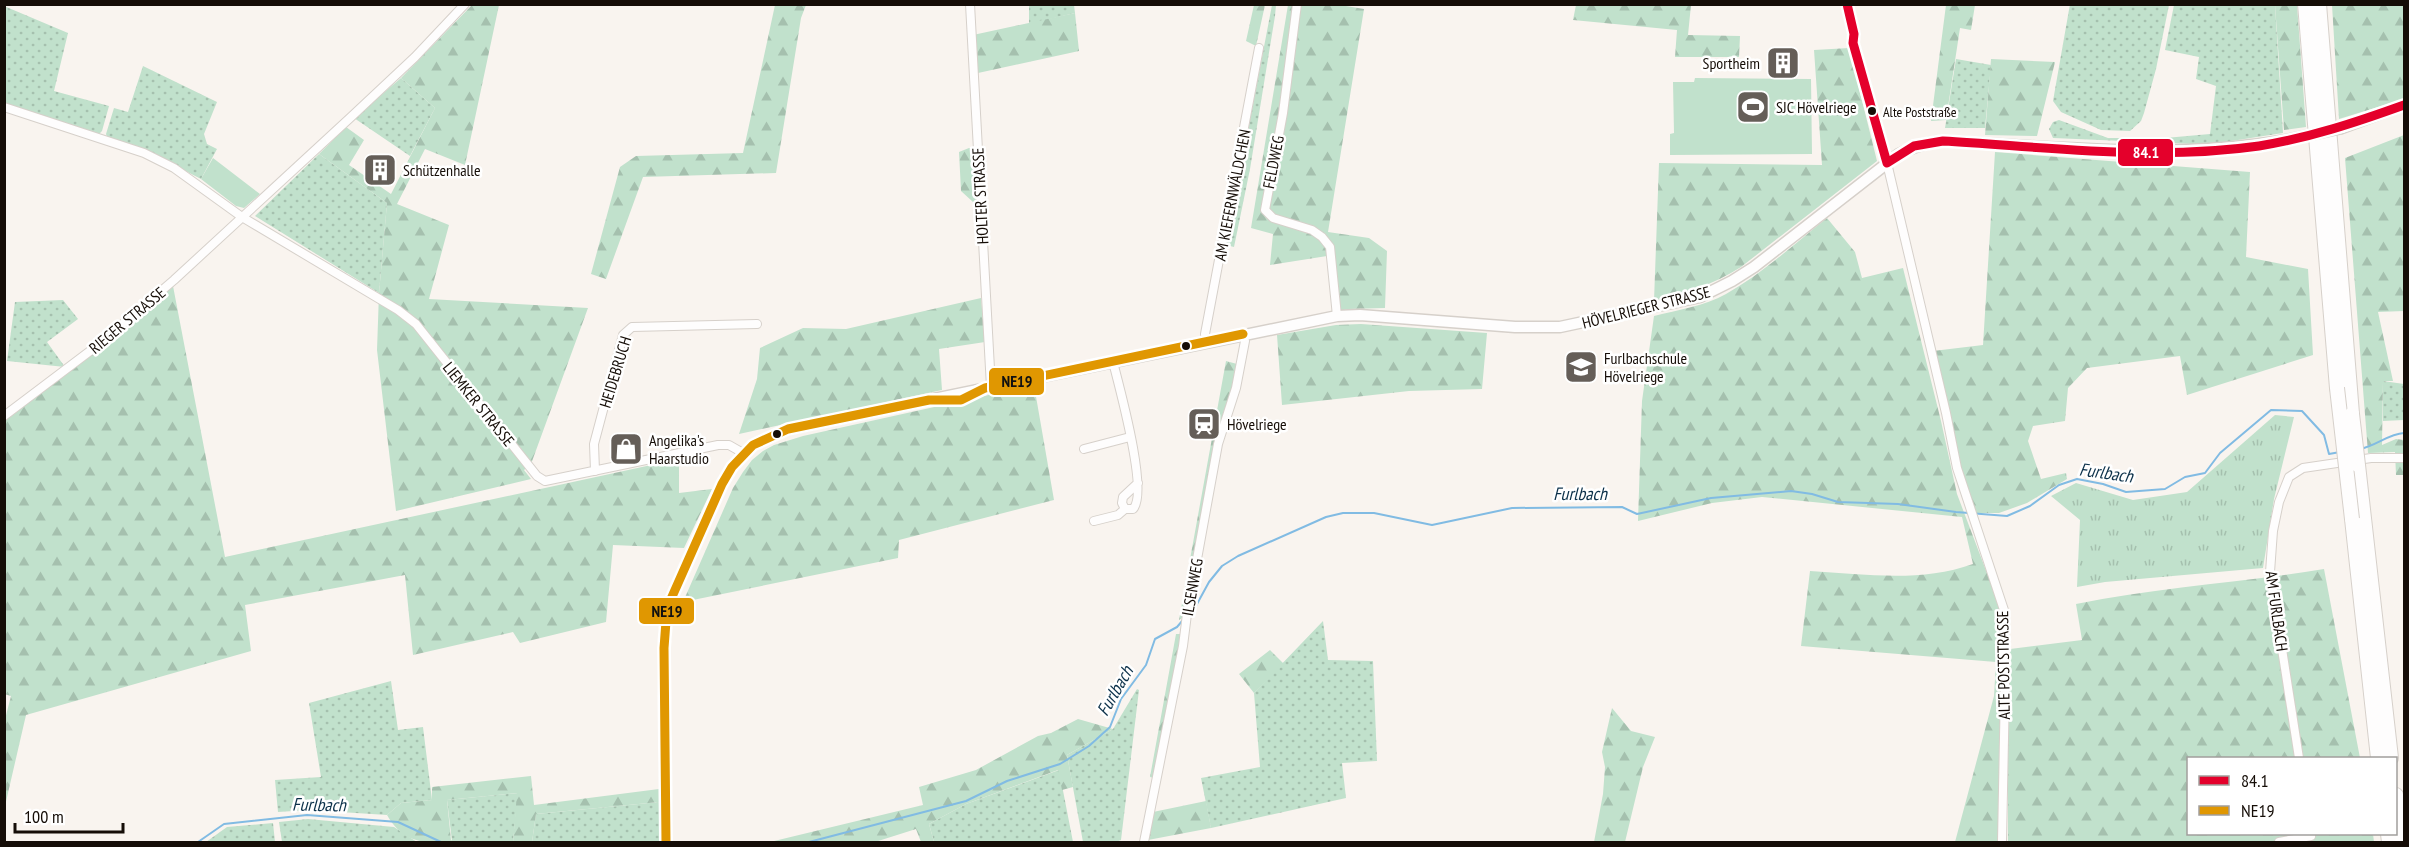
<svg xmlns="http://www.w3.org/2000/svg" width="2409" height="847" font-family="'PT Sans Narrow',sans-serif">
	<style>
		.grass { fill: url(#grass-dots) }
		.forest { fill: url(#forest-firs) }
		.park { fill: url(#park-tufts) }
		.pitch { fill: #c1e1cc }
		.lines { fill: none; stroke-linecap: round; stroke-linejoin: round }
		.stream { stroke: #81bbe3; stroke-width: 2 }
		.street-casing { stroke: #d6d0ca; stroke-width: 10 }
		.secondary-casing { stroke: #d6d0ca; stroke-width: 13 }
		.highway-casing { stroke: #d6d0ca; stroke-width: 16 }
		.street { stroke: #fefdfd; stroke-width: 8 }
		.secondary { stroke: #fefdfd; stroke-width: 10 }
		.highway { stroke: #fefdfd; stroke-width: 14 }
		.secondary-bridge-casing { stroke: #d6d0ca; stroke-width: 13; stroke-linecap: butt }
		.highway-bridge-casing { stroke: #d6d0ca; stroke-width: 16; stroke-linecap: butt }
		.secondary-bridge { stroke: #fefdfd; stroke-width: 10 }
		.highway-bridge { stroke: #fefdfd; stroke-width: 14 }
		.bus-1-casing { stroke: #fff; stroke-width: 14 }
		.bus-2-casing { stroke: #fff; stroke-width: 14 }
		.bus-1 { stroke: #e4002b; stroke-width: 9 }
		.bus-2 { stroke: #e09701; stroke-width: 9 }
		.bus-dot { fill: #150d07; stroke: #fff; stroke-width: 2 }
		.labels { text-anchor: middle; stroke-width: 5; stroke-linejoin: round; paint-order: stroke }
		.bus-label { font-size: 14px; fill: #150d07; stroke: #fff; text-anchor: start }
		.poi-label { font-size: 16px; fill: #150d07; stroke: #fff; text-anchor: start }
		.street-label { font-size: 16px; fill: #150d07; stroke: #fff }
		.water-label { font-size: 18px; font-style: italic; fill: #0c314a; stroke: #fff }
		.line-badge { stroke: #fff; stroke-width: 2 }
		.badge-label { font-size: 16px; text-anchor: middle; font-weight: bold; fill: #fff }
		.pale-badge-label { font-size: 16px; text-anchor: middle; font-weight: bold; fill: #111 }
	</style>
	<defs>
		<pattern id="grass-dots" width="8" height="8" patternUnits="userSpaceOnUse" patternTransform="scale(1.5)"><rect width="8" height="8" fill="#c1e1cc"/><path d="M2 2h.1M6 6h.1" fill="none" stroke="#a5c0ae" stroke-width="1.8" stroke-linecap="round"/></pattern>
		<pattern id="forest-firs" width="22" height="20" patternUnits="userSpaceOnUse" patternTransform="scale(1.5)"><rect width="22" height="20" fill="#c1e1cc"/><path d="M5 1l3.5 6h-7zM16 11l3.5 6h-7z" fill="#a5c0ae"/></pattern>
		<pattern id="park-tufts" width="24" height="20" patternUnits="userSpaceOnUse" patternTransform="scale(1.5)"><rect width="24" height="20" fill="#c1e1cc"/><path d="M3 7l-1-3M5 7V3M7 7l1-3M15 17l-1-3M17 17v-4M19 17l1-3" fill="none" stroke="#a5c0ae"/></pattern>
	</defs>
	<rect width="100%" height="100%" fill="#f9f4ef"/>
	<path class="grass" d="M2070 4 2169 5 2156 69 2144 113 2141 121 2130 131 2101 130 2061 112 2053 101Z
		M1029 5H1074L1075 13 1029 24Z
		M1272 5H1276L1275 16 1250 169 1234 247 1226 245Z
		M2174 5H2275L2283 133 2225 142 2193 144 2053 138 2049 129 2053 122 2059 120 2108 138H2165L2210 134 2216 86 2196 79 2199 57 2165 50Z
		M4 6 68 33 54 91 109 106 102 131 99 134 5 105Z
		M1956 59 1991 65 1985 128H1945Z
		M143 66 217 102 204 134 207 144 217 149 201 179 145 150 107 137 106 134 114 108 128 112Z
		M401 78 435 108 410 156 354 118Z
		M319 154 387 203 379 293 255 216Z
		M63 300 78 319 47 342 65 367 7 361 15 302Z
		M2383 381 2404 384V420L2383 421Z
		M1323 621 1328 660 1373 661 1377 761 1342 763 1346 798 1211 828 1201 778 1260 767 1254 693Z
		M391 681 398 730 423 727 432 800 401 803 387 815 309 810 278 812 275 780 321 777 309 703Z
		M1137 689 1139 690 1121 840 1116 842H1083L1067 755 1113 729Z
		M1059 770 1073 842H934L929 824 966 804Z
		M518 793 513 842H456L452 841 447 800Z
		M659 802 660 842H532L536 814Z
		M308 819 394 827 417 842H282L279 822Z
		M273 823 275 842H206L227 827Z"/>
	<path class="forest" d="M472 5H499L465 165 425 149 397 204 449 225 429 299 588 308 531 464 524 470 531 479 396 511 377 350 379 293 387 203 319 154 346 127 364 140 349 165 391 194 435 108 401 78Z
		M775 5H806L801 18 776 173 643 177 606 279 591 274 620 167 636 156 743 153Z
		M1254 5H1265L1256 46 1246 41Z
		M1288 5H1340L1364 9 1328 232 1369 238 1387 251 1385 308 1349 309 1333 312 1327 256 1270 265 1273 234 1251 228Z
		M1576 5H1691L1688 35 1740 36 1739 57H1675L1677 30 1573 20Z
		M1946 5H1975L1971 30 1960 28 1946 120 1931 121Z
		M2275 5H2297L2306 127 2284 130Z
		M2332 5H2404V99L2339 119Z
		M1075 13 1079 51 978 73 973 35Z
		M1849 48 1877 161 1741 267C1713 285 1686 293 1654 301L1659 163 1822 165 1814 50Z
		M1991 59 2055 62 2037 136 1985 135Z
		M2404 135V311L2378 312 2393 381H2383L2382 445 2396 439 2404 440V475H2396L2395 452 2368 453 2345 158Z
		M969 148H973L978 202H973L961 191 959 152Z
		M1995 152 2250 172 2246 257 2308 269 2313 355 2187 395 2180 356 2087 368 2068 388 2065 421 2033 426 2028 441 2041 479 2066 473 2067 479 2027 503 1999 513H1975L1965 487 1933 351 1983 345Z
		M1827 218 1855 252 1862 278 1903 268 1941 421 1957 494 2001 610 2003 667 2001 842H1955L1994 696 1996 662 1801 646 1810 571C1865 574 1920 583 1973 564L1962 517 1762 497 1712 503 1638 521 1642 401 1654 316C1678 310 1704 306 1726 294 1762 274 1794 244 1827 218Z
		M173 286 225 557 679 459V493L712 489 684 548 613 545 606 622 520 643 513 632 413 655 405 575 245 605 251 651 26 715 5 806 4 723 11 696 4 694 5 421 100 347Z
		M981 298 985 342 939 349 942 390 739 434 757 379 760 348 803 328 846 329Z
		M1361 324 1487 333 1482 389 1409 391 1282 405 1277 335 1336 325Z
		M1226 361 1237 364 1233 384 1215 443 1185 616 1179 620Z
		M1034 385 1054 500 899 540 898 558 683 602 733 488 743 472 752 460 763 451 774 445 803 436Z
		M2324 569 2360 758H2188V834H2373L2374 842H2008V667L2010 649 2082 640 2076 604C2158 587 2241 583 2324 569Z
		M1176 634H1182L1154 778 1150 777Z
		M1270 650 1284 664 1254 693 1239 674Z
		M1612 708 1631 731 1655 737 1643 767 1625 842H1594L1603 794 1605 767 1602 752Z
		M1078 719 1113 729 1067 755 1073 787 1062 790 1058 770 966 804 929 824 934 842H921L916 829 875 842H770L923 805 919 787 976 770 1038 736 1051 733Z
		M531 776 534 805 659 789V802L536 814 532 842H513L517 793 447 800 451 840 456 842C426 843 404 845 387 815L401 803 432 800V787Z
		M1206 801 1211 828 1148 840 1153 812Z"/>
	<path class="park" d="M2275 415 2294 417 2274 499 2263 568 2105 582 2077 587 2080 520 2051 496 2076 483 2133 500 2187 492Z"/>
	<path class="pitch" d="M1695 78 1811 79 1812 154 1670 155V134L1674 133 1673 82H1694Z
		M213 158 260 194 244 208 236 206 201 179Z"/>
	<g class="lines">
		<path class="stream" d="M2360 449C2376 446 2388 434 2404 433
			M1188 617 1191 615 1209 582 1222 566 1238 556 1326 517 1343 513H1374L1432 525 1512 508 1622 507 1637 514 1711 498 1791 491 1812 494 1838 502 1898 504 1956 512 2007 516 2030 506 2059 485 2077 479 2103 484 2126 492 2165 489 2185 477 2205 473 2220 453 2271 410 2302 411 2324 435 2329 454 2340 452
			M198 842 224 824 307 815 398 822 441 842
			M809 842 966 801 1007 781 1060 764 1089 746 1110 727 1121 699 1146 665 1155 639 1177 627 1183 620"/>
		<defs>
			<path id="street" d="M970 4 991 387
				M1297 4 1283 113 1265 210 1273 218 1312 230 1322 237 1330 247 1337 316
				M4 107 144 153 174 168 242 217 398 310 416 324 537 476 545 481 718 445H729L743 453
				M1887 163 1946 413 1957 468 2004 610 2005 686 2002 842
				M1206 342 1205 334 1259 48
				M1113 362C1119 386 1149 493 1133 509H1125L1122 503 1123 497 1138 483
				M4 416 98 345 174 280 351 117 415 57 465 4
				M1084 449 1130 437
				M595 471 594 444 623 335 632 327 757 324
				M1094 521 1118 515 1125 509
				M2299 758 2270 572 2273 531 2279 502 2289 477 2303 468 2371 458H2404
				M1144 842 1183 646 1187 614 1218 444 1236 388 1245 341 1243 334
				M2279 842 2311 836 2310 834"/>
			<path id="secondary" d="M1847 4 1854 34 1853 43 1887 163
				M2342 128 2404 105
				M666 842 664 648 667 608 722 484 732 467 753 445 788 429 1337 316 1360 315 1515 327H1560L1700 297 1732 281 1754 267 1899 154C1914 146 1926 143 1943 141 2057 147 2173 160 2287 140"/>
			<path id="highway" d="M2305 4 2337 388
				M2319 4 2352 414
				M2358 465 2391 758
				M2352 519 2378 758
				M2396 795 2402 842
				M2388 834 2389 842"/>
		</defs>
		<use href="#street" class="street-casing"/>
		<use href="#secondary" class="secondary-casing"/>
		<use href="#highway" class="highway-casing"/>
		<use href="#street" class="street"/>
		<use href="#secondary" class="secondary"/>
		<use href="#highway" class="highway"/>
		<defs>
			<path id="secondary-bridge" d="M2287 140 2342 128"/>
			<path id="highway-bridge" d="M2337 388 2352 519
				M2352 414 2358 465"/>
		</defs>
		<use href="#secondary-bridge" class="secondary-bridge-casing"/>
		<use href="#highway-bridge" class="highway-bridge-casing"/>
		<use href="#secondary-bridge" class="secondary-bridge"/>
		<use href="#highway-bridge" class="highway-bridge"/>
		<defs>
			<path id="bus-1" d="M1847 4 1854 34 1853 43 1887 163
				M1887 163 1914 146 1943 141C2047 147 2155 161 2259 146 2309 138 2357 122 2404 105"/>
			<path id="bus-2" d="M666 842 664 648 667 608 722 484 732 467 753 445 788 429 929 400H961L985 388 1243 334"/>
		</defs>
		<use href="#bus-1" class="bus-1-casing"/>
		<use href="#bus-2" class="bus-2-casing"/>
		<use href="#bus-1" class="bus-1"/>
		<use href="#bus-2" class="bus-2"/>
	</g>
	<defs>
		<symbol id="building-square" viewBox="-11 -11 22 22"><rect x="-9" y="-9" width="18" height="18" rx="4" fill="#655e58" stroke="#fff"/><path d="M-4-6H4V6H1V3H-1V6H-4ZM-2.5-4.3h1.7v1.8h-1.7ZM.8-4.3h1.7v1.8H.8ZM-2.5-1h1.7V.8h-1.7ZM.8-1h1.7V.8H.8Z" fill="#fff"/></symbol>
		<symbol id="stadium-square" viewBox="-11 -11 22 22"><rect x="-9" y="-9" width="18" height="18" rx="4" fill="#655e58" stroke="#fff"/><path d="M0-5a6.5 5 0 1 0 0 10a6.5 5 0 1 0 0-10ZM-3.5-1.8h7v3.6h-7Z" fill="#fff"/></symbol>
		<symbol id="school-square" viewBox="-11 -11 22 22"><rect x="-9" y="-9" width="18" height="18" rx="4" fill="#655e58" stroke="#fff"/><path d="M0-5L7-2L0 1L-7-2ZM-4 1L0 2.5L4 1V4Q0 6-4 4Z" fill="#fff"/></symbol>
		<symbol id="station-square" viewBox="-11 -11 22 22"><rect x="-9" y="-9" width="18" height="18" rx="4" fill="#655e58" stroke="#fff"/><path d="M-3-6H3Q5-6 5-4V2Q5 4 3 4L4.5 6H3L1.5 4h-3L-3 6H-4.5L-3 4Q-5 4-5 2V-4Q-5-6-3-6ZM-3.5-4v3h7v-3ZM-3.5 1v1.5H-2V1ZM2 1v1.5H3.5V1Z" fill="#fff"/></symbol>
		<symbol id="shop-square" viewBox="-11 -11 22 22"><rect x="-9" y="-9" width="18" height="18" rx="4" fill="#655e58" stroke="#fff"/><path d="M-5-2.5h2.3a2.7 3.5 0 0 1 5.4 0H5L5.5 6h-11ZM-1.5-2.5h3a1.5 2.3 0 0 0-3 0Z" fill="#fff"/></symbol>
	</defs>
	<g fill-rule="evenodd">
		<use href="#building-square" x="1764" y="44" width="38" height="38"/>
		<use href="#stadium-square" x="1734" y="88" width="38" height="38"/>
		<use href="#building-square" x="361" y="151" width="38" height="38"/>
		<use href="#school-square" x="1562" y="348" width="38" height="38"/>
		<use href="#station-square" x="1185" y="405" width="38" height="38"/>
		<use href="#shop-square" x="607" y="430" width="38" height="38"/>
	</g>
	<g class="bus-dot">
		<circle cx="1872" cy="111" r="5"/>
		<circle cx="1186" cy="346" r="5"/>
		<circle cx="777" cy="434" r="5"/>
	</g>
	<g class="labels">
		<g class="bus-label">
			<text x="1883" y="117">Alte Poststraße</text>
		</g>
		<g class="poi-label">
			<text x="1760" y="69" text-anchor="end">Sportheim</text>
			<text x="1776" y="113">SJC Hövelriege</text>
			<text x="403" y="176">Schützenhalle</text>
			<text x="1604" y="364">Furlbachschule<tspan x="1604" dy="18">Hövelriege</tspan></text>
			<text x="1227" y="430">Hövelriege</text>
			<text x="649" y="446">Angelika's<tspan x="649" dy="18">Haarstudio</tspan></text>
		</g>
		<g class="street-label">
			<text transform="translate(1273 162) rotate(-79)" y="6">FELDWEG</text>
			<text transform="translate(1232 195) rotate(-79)" y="6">AM KIEFERNWÄLDCHEN</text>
			<text transform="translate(980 196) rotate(-93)" y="6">HOLTER STRASSE</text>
			<text transform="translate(1646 307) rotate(-14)" y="6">HÖVELRIEGER STRASSE</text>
			<text transform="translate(127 320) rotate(-40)" y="6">RIEGER STRASSE</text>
			<text transform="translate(615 372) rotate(-73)" y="6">HEIDEBRUCH</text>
			<text transform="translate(479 404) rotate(51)" y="6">LIEMKER STRASSE</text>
			<text transform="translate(1192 587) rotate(-80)" y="6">ILSENWEG</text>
			<text transform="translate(2277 611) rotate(82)" y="6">AM FURLBACH</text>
			<text transform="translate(2003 665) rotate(-91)" y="6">ALTE POSTSTRASSE</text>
		</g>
		<g class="water-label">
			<text transform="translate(2106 473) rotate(8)" y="6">Furlbach</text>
			<text x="1580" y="500">Furlbach</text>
			<text transform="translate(1115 691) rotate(-60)" y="6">Furlbach</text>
			<text transform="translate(319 805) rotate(1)" y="6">Furlbach</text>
		</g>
	</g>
	<g class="line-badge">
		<rect x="2117" y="138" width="57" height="29" rx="6" fill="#e4002b"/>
		<rect x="988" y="367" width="57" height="29" rx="6" fill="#e09701"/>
		<rect x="638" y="597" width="57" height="28" rx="6" fill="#e09701"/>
	</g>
	<g class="badge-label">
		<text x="2146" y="158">84.1</text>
	</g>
	<g class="pale-badge-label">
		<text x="1017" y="387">NE19</text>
		<text x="667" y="617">NE19</text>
	</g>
	<rect width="2409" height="847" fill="none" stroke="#150d07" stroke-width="12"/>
	<rect x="2187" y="757" width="210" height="78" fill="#ffffff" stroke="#a19e9c" stroke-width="1.5"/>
	<rect x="2199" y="776" width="30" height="9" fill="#e4002b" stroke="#a19e9c" stroke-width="1.5"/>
	<text x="2241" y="787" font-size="18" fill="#150d07">84.1</text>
	<rect x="2199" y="806" width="30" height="9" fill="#e09701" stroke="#a19e9c" stroke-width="1.5"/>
	<text x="2241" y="817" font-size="18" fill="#150d07">NE19</text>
	<path d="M15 823v9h108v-9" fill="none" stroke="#150d07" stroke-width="3"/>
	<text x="24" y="823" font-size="18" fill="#150d07" stroke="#ffffff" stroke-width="4.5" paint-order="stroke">100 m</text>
</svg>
